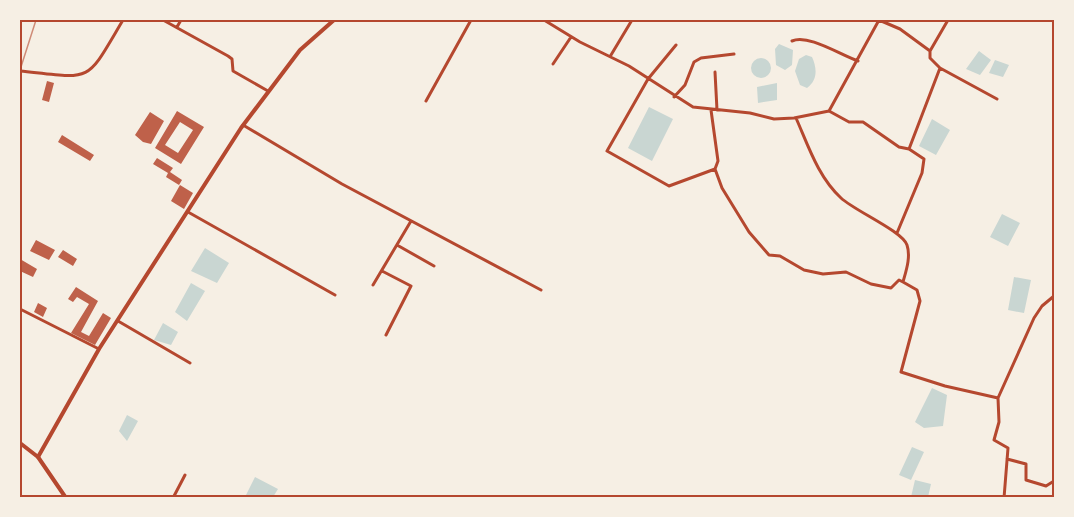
<svg xmlns="http://www.w3.org/2000/svg" width="1074" height="517" font-family="'Archivo Narrow',sans-serif">
	<style>
		.water { fill: #c9d6d2 }
		.building { fill: #bf614a; fill-rule: evenodd }
		.lines { fill: none; stroke-linecap: round; stroke-linejoin: round }
		.minor { stroke: #b5482f; stroke-width: 3 }
		.tertiary { stroke: #b5482f; stroke-width: 4 }
		.secondary { stroke: #b5482f; stroke-width: 4 }
		.rail { stroke: #cf8b77; stroke-width: 1.5 }
		.neatline { fill: none; stroke: #b5482f; stroke-width: 2 }
	</style>
	<rect width="100%" height="100%" fill="#f6efe4"/>
	<path class="water" d="M779 44 793 50 792 65 785 70 776 65 775 49Z
		M979 51 991 60 980 75 966 69Z
		M806 55 812 57C817 68 818 80 807 88L800 85 795 71 799 59Z
		M751 68a10 10 0 1 1 20 0a10 10 0 1 1-20 0Z
		M995 60 1009 65 1003 77 989 73Z
		M777 83V100L758 103 757 87Z
		M649 107 673 119 652 161 628 148Z
		M932 119 950 130 936 155 919 146Z
		M1002 214 1020 223 1008 246 990 237Z
		M205 248 229 263 217 283 191 271Z
		M1014 277 1031 280 1024 313 1008 310Z
		M191 283 205 291 187 321 175 312Z
		M163 323 178 332 171 345 154 340Z
		M932 388 947 395 943 426 924 428 915 422Z
		M127 415 138 421 127 441 119 431Z
		M912 447 924 452 911 480 899 475Z
		M255 477 278 489 273 497H245Z
		M915 480 931 484 928 497H911Z"/>
	<path class="building" d="M47 81 54 83 49 102 42 100Z
		M177 111 204 127 181 164 155 148ZM180 122 193 130 178 153 165 145Z
		M150 112 164 121 151 144 143 142 135 135Z
		M62 135 94 155 90 161 58 142Z
		M157 158 173 168 170 172 182 180 179 185 166 177 168 173 153 164Z
		M180 185 193 193 184 209 171 201Z
		M36 240 55 250 49 260 30 251Z
		M63 250 77 259 73 266 58 257Z
		M20 259 37 269 33 277 20 271Z
		M76 287 98 301 81 332 89 336 103 313 111 318 95 345 71 333 89 304 77 297 73 302 68 299Z
		M38 303 47 308 43 317 34 312Z"/>
	<g class="lines">
		<path class="minor" d="M163 20 228 56 232 59 233 71 268 91
			M544 20 580 42 629 66 693 107 750 113 774 119 794 118 829 111 879 20
			M879 20 900 29 930 51V58L940 68 909 149
			M177 27 181 20
			M792 41C809 34 840 55 858 61
			M676 45 648 79 607 151 669 186 715 169
			M930 51 948 20
			M611 55 632 20
			M553 64 571 37
			M940 68 997 99
			M20 71C94 79 85 84 123 20
			M715 72 717 110
			M674 97 685 85 694 62 701 58 734 54
			M426 101 471 20
			M711 110 718 161 715 169 722 188 749 232 769 255 780 256 804 270 823 274 846 272 871 284 891 288 899 280 903 282
			M829 111 849 122H863L899 147 909 149 924 159 922 173 897 233
			M796 118C808 145 818 177 841 198 855 211 902 231 907 245 911 257 906 271 903 282L917 290 920 301 901 372 945 386 998 398
			M243 125 342 184 541 290
			M188 212 335 295
			M397 245 434 266
			M382 271 411 286 386 335
			M373 285 411 221
			M20 309 99 349
			M118 321 190 363
			M1007 459 1026 464V480L1046 486 1054 481
			M173 498 185 475
			M1004 498 1008 448 994 440 999 422 998 398 1034 318 1042 306 1054 296"/>
		<path class="tertiary" d="M38 457 99 349 241 128 300 50 334 20"/>
		<path class="secondary" d="M20 443 38 457 66 498"/>
		<path class="rail" d="M20 70 36 20"/>
	</g>
	<rect width="1074" height="517" fill="none" stroke="#f6efe4" stroke-width="42"/>
	<rect x="21" y="21" width="1032" height="475" class="neatline"/>
</svg>
